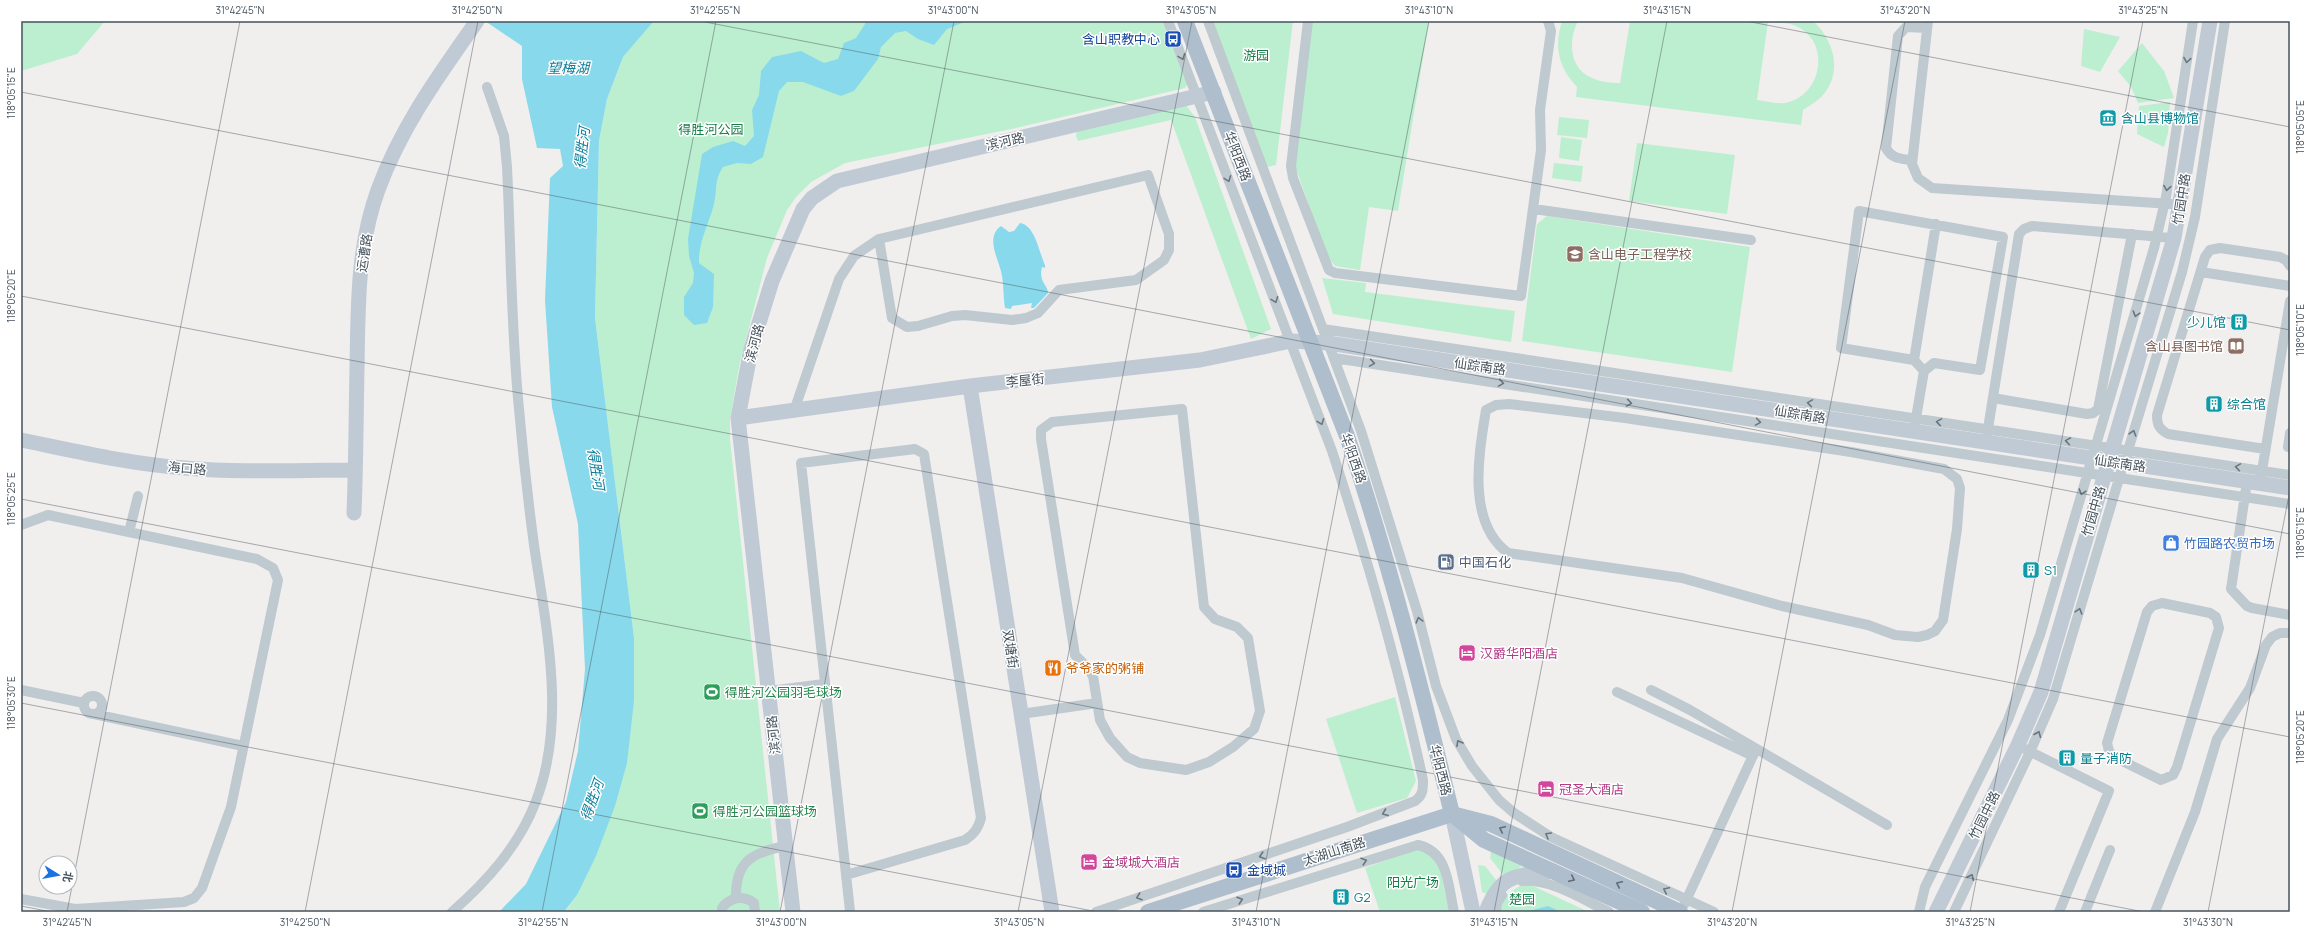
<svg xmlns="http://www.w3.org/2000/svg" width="2311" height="933" font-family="Manrope,'Noto Sans SC',sans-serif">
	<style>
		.green { fill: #bcefcf; fill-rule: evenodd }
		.water { fill: #89d9ec }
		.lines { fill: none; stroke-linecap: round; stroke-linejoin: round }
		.street { stroke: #bec9d0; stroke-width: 10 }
		.secondary { stroke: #bfcad5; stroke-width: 15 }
		.primary { stroke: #aebecd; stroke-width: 16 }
		.oneway { stroke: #6a767f }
		.oneway2 { stroke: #606d78 }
		.ticks { fill: none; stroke: #46525c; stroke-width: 1; stroke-opacity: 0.45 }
		.labels { text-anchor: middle; stroke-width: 3; stroke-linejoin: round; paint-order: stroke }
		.transit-label { font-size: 13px; fill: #164399; stroke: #fff; text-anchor: end }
		.park-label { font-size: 13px; fill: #177d48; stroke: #fff }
		.culture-label { font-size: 13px; fill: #0d838f; stroke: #fff; text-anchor: start }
		.street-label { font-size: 13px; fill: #46525c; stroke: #fff }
		.education-label { font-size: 13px; fill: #785e54; stroke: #fff; text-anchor: start }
		.shop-label { font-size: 13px; fill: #366cbe; stroke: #fff; text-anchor: start }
		.service-label { font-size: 13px; fill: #4e5e75; stroke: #fff; text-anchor: start }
		.hotel-label { font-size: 13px; fill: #b23c85; stroke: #fff; text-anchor: start }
		.food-label { font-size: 13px; fill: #c56008; stroke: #fff; text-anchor: start }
		.leisure-label { font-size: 13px; fill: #27864d; stroke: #fff; text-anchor: start }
		.water-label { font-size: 14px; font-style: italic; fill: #0c7e9a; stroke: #fff }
		.neatline { fill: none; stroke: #46525c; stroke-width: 1.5 }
		.ticks-label { font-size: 10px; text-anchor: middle; fill: #46525c }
	</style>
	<rect width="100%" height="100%" fill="#f1eeee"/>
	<path class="green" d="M21 21H105L77 54 21 71Z
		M654 21H1166L1192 77 1185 88 1016 128 845 163 811 182 797 196 787 210 767 258 740 362 730 419V439L780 912H565L577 895 634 701V638L595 318 599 141 607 99 623 57Z
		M1207 21H1293L1276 165 1267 167Z
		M1310 21H1429L1398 211 1369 207 1360 270 1335 266 1327 256 1294 163Z
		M1562 21H1578C1568 40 1569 69 1592 78 1600 82 1611 83 1620 83L1630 21H1813C1834 40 1843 72 1823 95 1818 101 1809 106 1803 110L1801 125 1576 97 1577 87C1558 67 1554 47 1562 21ZM1768 22C1776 23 1789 22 1796 26 1831 41 1823 96 1785 103 1777 104 1765 101 1757 100Z
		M2084 29 2120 37 2100 72 2081 66Z
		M2142 43 2164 71 2174 98 2138 103 2131 87 2118 71Z
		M2170 102 2168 133 2164 147 2137 134 2139 106Z
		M1185 104 1195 117 1271 329 1251 339 1171 120 1078 141 1076 136 1077 130Z
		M1559 117 1589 120 1587 138 1557 135Z
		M1561 137 1582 140 1579 161 1559 158Z
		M1637 143 1735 155 1727 214 1629 201Z
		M1554 163 1583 166 1581 182 1552 178Z
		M1547 216 1750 247 1732 372 1522 341 1537 224Z
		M1322 278 1366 283 1365 292 1515 311 1511 342 1333 314Z
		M1395 697 1416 781 1407 798 1357 813 1326 719Z
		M1418 848H1426L1440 868 1449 912H1380L1365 868Z
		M1491 851 1521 866V867L1504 876 1490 858Z
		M1478 865 1485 866 1497 881 1487 894 1482 892Z
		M1523 884 1533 886 1589 912H1499L1504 896Z"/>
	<path class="water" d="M485 21H654L623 57 607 99 599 141 595 318 634 638V701L627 763 615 806 596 856 577 895 564 912H499L526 884 566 802 578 751 585 669 578 524 552 407 545 300 550 178 563 166 560 149 537 148 522 79V46Z
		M865 21H967L947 29 934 45 918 39 906 31 895 33 881 47 878 59 854 91 841 96 803 82H787L779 91 763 157 751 164 737 163 723 167C715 180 717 185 715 199 711 221 698 240 699 263L714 274 713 307 707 323 694 325 684 315V297L693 283 694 273 689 256 688 239 702 154 713 147 733 141 745 146 754 136 752 110 759 95 761 71 772 57 801 51 824 63 838 59 844 43 856 38 865 24Z
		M1020 223C1035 225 1039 252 1045 265V268L1042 267C1038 282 1048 285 1048 293L1034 308H1031L1032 303 1012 306 1011 309 1005 308C1003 297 1004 287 1002 276 1000 261 984 238 1001 226L1009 232 1014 231Z
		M1548 906 1561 912H1525Z"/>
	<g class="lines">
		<path class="street" d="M1208 21 1361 431 1417 611 1436 686 1456 739 1472 766 1499 800 1514 813 1551 837 1714 912
			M1308 21 1291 166 1293 178 1329 270 1335 273 1521 296 1541 150 1540 110 1551 31 1548 21
			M1928 21 1912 164 1918 178 1932 188 2171 204
			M1912 160C1901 159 1892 159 1886 148L1898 36 1906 27 1927 28
			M1534 209 1751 240
			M2201 272 2290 286
			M1323 329 2290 475
			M1334 358 2290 504
			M1914 360 1841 348 1859 211 2003 237 1980 370 1934 363 1924 371
			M1993 398 2087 414 2093 413 2098 409 2132 234
			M1509 404 1625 418 1851 452 1944 469 1957 479 1960 488 1957 529 1943 620 1935 631 1927 635 1918 637 1895 635 1868 625 1782 606 1682 578 1508 553C1466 522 1479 453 1486 410L1496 405Z
			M1182 409 1204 607 1215 619 1237 627 1248 638 1260 711 1254 729 1233 747 1209 762 1186 770 1140 763 1127 757 1110 738 1100 720 1093 676 1088 668 1075 655 1041 439V430L1052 422Z
			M794 411 839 279 854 256 879 239 1148 175 1169 234V250L1164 260 1136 280 1059 290 1038 313 1026 318 1012 320 965 315 952 316 918 326 907 327 892 318 879 239
			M1915 424 1924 371 1914 360 1936 224
			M2290 433 2288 447H2290
			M1987 435 2019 234 2024 229 2032 226 2174 238
			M2265 449 2168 434C2159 429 2157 425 2157 415L2205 257 2210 250 2220 248 2280 257 2286 260 2290 266
			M2126 457 2182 272 2195 217 2225 21
			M2261 477 2290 301
			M2247 482 2231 589 2247 606 2252 608 2290 615
			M21 525 48 515 257 559 273 568 278 580 231 807 202 888 194 898 184 902 75 909 21 899
			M129 532 138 496
			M2162 603 2210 613 2216 617 2219 628 2177 767 2173 775 2161 780 2114 757 2109 751 2107 743 2147 612 2152 606Z
			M21 690 84 703
			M1651 690 1690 710 1887 825
			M769 691 824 684
			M1617 692 1753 756
			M84 705a9 9 0 1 1 18 0a9 9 0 1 1-18 0Z
			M94 714 243 746
			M1021 714 1097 703
			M2025 749 2109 791 2059 912
			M846 875 965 840C974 834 978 829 981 818L924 454 915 449 801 463 850 911
			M1522 881C1553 879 1583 900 1609 912
			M736 898C735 861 753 852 786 846
			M1684 905 1756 749
			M452 912C487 881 519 846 536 801 567 720 546 628 534 545 528 500 523 455 519 409 511 329 511 247 507 167L504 136 487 87
			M722 912V908C730 897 743 895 754 903L755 912
			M1096 912 1347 827 1415 801C1423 795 1423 790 1423 780 1399 669 1368 560 1332 451L1168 21
			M1203 912 1418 845C1449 852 1448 886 1454 912
			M1496 912 1497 903 1502 895
			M1919 912 1925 887 2008 720 2040 635 2154 248 2166 197 2193 21
			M1954 912 2030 752 2053 699 2121 472
			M2085 912 2110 850
			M2155 912 2195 812 2217 739 2250 688 2266 645 2272 637 2280 633H2290"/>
		<path class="secondary" d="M970 386 1052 912
			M738 418 970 386 1200 360 1291 341 1328 343C1649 390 1969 441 2290 488
			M21 440C75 451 130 464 185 468 242 473 299 470 355 470
			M354 513C356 465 356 417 357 369 358 309 357 247 378 190 401 127 439 75 477 21
			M1452 814 1473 912
			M793 912 738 418 751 349 772 281 803 209 812 198 837 181 1214 92
			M1486 912C1501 873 1516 876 1553 871
			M1936 912 2018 745 2041 692 2174 238 2210 21"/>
		<path class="primary" d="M1185 21 1347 436C1389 560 1421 687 1452 814
			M1457 818 1484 840 1642 912
			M1148 912 1452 814 1491 824 1680 912"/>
	</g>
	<defs><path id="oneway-chevron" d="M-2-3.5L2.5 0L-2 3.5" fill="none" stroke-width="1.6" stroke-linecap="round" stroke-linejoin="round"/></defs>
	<g class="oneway">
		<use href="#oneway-chevron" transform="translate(1182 57) rotate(69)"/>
		<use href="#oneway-chevron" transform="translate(2187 60) rotate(99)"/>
		<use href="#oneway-chevron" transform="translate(1228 179) rotate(69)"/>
		<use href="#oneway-chevron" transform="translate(2167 188) rotate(99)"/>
		<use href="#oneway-chevron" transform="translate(1275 300) rotate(69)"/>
		<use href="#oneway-chevron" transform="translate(2136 314) rotate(107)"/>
		<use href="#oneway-chevron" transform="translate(1372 363) rotate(9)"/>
		<use href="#oneway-chevron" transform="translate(1501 383) rotate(9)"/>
		<use href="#oneway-chevron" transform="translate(1629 403) rotate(9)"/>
		<use href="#oneway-chevron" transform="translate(1810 403) rotate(-171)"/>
		<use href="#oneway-chevron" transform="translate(1321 422) rotate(69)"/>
		<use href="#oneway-chevron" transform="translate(1758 422) rotate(9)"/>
		<use href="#oneway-chevron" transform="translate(1939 422) rotate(-171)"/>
		<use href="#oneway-chevron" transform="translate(2133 433) rotate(-73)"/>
		<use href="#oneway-chevron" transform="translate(2068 441) rotate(-171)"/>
		<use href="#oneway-chevron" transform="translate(2238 467) rotate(-171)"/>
		<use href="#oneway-chevron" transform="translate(2082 492) rotate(107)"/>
		<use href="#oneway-chevron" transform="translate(2079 611) rotate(-73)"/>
		<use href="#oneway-chevron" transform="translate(1419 620) rotate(-105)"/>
		<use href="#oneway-chevron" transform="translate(2038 734) rotate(-67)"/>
		<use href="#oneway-chevron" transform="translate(1459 743) rotate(-119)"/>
		<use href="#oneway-chevron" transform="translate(1385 813) rotate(159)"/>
		<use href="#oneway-chevron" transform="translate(1548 835) rotate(-150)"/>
		<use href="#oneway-chevron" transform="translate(1262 856) rotate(162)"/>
		<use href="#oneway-chevron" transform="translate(1364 861) rotate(-18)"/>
		<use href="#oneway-chevron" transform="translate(1971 877) rotate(-65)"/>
		<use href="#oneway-chevron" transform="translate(1666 890) rotate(-155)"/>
		<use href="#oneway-chevron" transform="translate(1139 897) rotate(161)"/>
		<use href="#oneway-chevron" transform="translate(1240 900) rotate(-18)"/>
	</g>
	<g class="oneway2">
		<use href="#oneway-chevron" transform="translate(1502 829) rotate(-155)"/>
		<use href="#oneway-chevron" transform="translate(1572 879) rotate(25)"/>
		<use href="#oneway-chevron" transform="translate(1619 884) rotate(-155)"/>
	</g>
	<path class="ticks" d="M700 21 2290 330M1746 21 2290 127M21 92 2290 534M21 296 2290 737M21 499 2144 912M21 703 1098 912M21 906 52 912M67 912 240 21M305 912 478 21M542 912 716 21M780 912 954 21M1018 912 1192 21M1256 912 1429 21M1494 912 1667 21M1732 912 1905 21M1970 912 2143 21M2208 912 2290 490"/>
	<defs>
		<symbol id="bus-square" viewBox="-11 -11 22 22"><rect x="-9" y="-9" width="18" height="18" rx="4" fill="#1a4fb4" stroke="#fff"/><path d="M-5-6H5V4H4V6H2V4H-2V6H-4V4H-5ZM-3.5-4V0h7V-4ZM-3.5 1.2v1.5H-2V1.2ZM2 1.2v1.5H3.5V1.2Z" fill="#fff"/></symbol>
		<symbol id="museum-square" viewBox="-11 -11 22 22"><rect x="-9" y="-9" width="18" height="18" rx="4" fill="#0f9aa8" stroke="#fff"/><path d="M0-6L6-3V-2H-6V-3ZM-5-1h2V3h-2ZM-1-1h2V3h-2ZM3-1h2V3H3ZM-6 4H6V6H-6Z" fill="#fff"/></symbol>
		<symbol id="school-square" viewBox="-11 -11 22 22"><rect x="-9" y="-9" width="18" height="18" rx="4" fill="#8d6e63" stroke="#fff"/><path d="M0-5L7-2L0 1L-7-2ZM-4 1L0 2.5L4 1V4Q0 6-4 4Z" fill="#fff"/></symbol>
		<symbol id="building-square" viewBox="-11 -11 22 22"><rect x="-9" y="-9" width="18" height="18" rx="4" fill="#0f9aa8" stroke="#fff"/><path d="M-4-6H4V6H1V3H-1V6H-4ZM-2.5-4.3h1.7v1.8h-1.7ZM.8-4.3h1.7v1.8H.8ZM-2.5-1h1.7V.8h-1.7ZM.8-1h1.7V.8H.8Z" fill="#fff"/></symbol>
		<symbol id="library-square" viewBox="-11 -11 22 22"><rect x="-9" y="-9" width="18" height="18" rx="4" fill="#8d6e63" stroke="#fff"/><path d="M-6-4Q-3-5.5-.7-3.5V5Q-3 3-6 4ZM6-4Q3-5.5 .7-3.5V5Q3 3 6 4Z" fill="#fff"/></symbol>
		<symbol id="shop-square" viewBox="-11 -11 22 22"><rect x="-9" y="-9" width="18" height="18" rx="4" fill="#3f7fe0" stroke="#fff"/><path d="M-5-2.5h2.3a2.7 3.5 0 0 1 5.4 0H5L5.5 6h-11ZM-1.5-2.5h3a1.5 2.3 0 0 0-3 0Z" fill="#fff"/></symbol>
		<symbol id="fuel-square" viewBox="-11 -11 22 22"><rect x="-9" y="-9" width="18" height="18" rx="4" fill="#5c6f8a" stroke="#fff"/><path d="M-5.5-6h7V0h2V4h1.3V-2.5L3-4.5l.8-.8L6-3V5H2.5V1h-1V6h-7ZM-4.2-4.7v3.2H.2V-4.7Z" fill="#fff"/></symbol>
		<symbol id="hotel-square" viewBox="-11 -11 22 22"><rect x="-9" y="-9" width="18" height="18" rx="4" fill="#d1479c" stroke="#fff"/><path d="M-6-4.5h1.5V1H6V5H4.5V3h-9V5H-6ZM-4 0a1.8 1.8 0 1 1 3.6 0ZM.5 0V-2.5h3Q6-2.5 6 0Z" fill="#fff"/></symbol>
		<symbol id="restaurant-square" viewBox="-11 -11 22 22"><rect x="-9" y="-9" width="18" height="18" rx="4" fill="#e8710a" stroke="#fff"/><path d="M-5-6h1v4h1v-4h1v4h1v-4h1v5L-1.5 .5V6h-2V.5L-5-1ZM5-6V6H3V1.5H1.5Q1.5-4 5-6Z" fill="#fff"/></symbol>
		<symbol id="stadium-square" viewBox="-11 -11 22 22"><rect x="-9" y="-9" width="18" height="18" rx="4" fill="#2e9e5b" stroke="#fff"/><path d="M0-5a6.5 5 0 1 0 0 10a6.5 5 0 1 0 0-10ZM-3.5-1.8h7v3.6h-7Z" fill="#fff"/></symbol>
	</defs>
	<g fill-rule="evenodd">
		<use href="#bus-square" x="1163" y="29" width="20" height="20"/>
		<use href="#museum-square" x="2098" y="108" width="20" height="20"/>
		<use href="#school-square" x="1565" y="244" width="20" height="20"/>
		<use href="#building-square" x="2229" y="312" width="20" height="20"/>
		<use href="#library-square" x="2226" y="336" width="20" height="20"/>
		<use href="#building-square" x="2204" y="394" width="20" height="20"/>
		<use href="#shop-square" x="2161" y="533" width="20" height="20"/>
		<use href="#fuel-square" x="1436" y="552" width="20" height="20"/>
		<use href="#building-square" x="2021" y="560" width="20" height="20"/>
		<use href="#hotel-square" x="1457" y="643" width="20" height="20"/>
		<use href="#restaurant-square" x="1043" y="658" width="20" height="20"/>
		<use href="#stadium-square" x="702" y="682" width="20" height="20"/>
		<use href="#building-square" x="2057" y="748" width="20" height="20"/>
		<use href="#hotel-square" x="1536" y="779" width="20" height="20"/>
		<use href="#stadium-square" x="690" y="801" width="20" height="20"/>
		<use href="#hotel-square" x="1079" y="852" width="20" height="20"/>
		<use href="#bus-square" x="1224" y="860" width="20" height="20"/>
		<use href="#building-square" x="1331" y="887" width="20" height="20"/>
	</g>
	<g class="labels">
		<g class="transit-label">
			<text x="1160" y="44">含山职教中心</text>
			<text x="1247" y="875" text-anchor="start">金域城</text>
		</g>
		<g class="park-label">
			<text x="1256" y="60">游园</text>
			<text x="711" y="134">得胜河公园</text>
			<text x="1413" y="887">阳光广场</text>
			<text x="1522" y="904">楚园</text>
		</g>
		<g class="culture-label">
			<text x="2121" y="123">含山县博物馆</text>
			<text x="2226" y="327" text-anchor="end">少儿馆</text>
			<text x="2227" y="409">综合馆</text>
			<text x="2044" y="575">S1</text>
			<text x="2080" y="763">量子消防</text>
			<text x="1354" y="902">G2</text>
		</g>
		<g class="street-label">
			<text transform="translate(1005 141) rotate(-13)" y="5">滨河路</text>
			<text transform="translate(1238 156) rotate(69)" y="5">华阳西路</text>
			<text transform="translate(2181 199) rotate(-81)" y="5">竹园中路</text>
			<text transform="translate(364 253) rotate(-81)" y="5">运漕路</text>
			<text transform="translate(754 343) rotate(-75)" y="5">滨河路</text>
			<text transform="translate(1480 366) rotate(8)" y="5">仙踪南路</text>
			<text transform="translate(1025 380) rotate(-6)" y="5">李屋街</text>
			<text transform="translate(1800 414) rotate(9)" y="5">仙踪南路</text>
			<text transform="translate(1354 458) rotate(71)" y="5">华阳西路</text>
			<text transform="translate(2120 463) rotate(8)" y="5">仙踪南路</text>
			<text transform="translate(187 468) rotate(5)" y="5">海口路</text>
			<text transform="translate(2093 511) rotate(-74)" y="5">竹园中路</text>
			<text transform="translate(1011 649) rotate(81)" y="5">双塘街</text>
			<text transform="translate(773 735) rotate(-96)" y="5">滨河路</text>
			<text transform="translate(1441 770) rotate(76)" y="5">华阳西路</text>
			<text transform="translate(1984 815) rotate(-64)" y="5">竹园中路</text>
			<text transform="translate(1334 851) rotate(-18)" y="5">太湖山南路</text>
		</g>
		<g class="education-label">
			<text x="1588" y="259">含山电子工程学校</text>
			<text x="2223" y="351" text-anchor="end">含山县图书馆</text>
		</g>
		<g class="shop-label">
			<text x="2184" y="548">竹园路农贸市场</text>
		</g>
		<g class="service-label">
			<text x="1459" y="567">中国石化</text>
		</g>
		<g class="hotel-label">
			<text x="1480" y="658">汉爵华阳酒店</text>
			<text x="1559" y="794">冠圣大酒店</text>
			<text x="1102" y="867">金域城大酒店</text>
		</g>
		<g class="food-label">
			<text x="1066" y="673">爷爷家的粥铺</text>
		</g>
		<g class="leisure-label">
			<text x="725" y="697">得胜河公园羽毛球场</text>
			<text x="713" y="816">得胜河公园篮球场</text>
		</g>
		<g class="water-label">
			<text x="568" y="73">望梅湖</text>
			<text transform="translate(582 148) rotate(-83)" y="5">得胜河</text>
			<text transform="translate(596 469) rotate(81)" y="5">得胜河</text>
			<text transform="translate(592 800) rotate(-70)" y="5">得胜河</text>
		</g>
	</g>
	<rect width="2311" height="933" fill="none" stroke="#ffffff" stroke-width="44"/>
	<g transform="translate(58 875) rotate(101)"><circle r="19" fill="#ffffff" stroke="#b5babe"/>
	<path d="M0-3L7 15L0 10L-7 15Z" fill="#1973e0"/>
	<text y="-6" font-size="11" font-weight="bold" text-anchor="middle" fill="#46525c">北</text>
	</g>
	<rect x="22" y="22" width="2267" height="889" class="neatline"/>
	<g class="ticks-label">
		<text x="240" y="14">31°42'45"N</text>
		<text x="477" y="14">31°42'50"N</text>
		<text x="715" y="14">31°42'55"N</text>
		<text x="953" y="14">31°43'00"N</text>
		<text x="1191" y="14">31°43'05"N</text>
		<text x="1429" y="14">31°43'10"N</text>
		<text x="1667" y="14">31°43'15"N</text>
		<text x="1905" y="14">31°43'20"N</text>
		<text x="2143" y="14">31°43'25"N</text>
		<text transform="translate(11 93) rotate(-90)" y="4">118°05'15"E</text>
		<text transform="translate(2300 127) rotate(-90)" y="4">118°05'05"E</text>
		<text transform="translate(11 296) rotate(-90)" y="4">118°05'20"E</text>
		<text transform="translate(2300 330) rotate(-90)" y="4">118°05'10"E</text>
		<text transform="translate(11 499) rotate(-90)" y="4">118°05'25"E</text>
		<text transform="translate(2300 533) rotate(-90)" y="4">118°05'15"E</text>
		<text transform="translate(11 703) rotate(-90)" y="4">118°05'30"E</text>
		<text transform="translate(2300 737) rotate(-90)" y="4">118°05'20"E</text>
		<text x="67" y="926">31°42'45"N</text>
		<text x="305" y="926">31°42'50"N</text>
		<text x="543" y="926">31°42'55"N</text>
		<text x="781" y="926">31°43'00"N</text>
		<text x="1019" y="926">31°43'05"N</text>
		<text x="1256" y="926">31°43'10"N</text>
		<text x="1494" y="926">31°43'15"N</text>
		<text x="1732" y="926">31°43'20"N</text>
		<text x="1970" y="926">31°43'25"N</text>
		<text x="2208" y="926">31°43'30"N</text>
	</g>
</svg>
